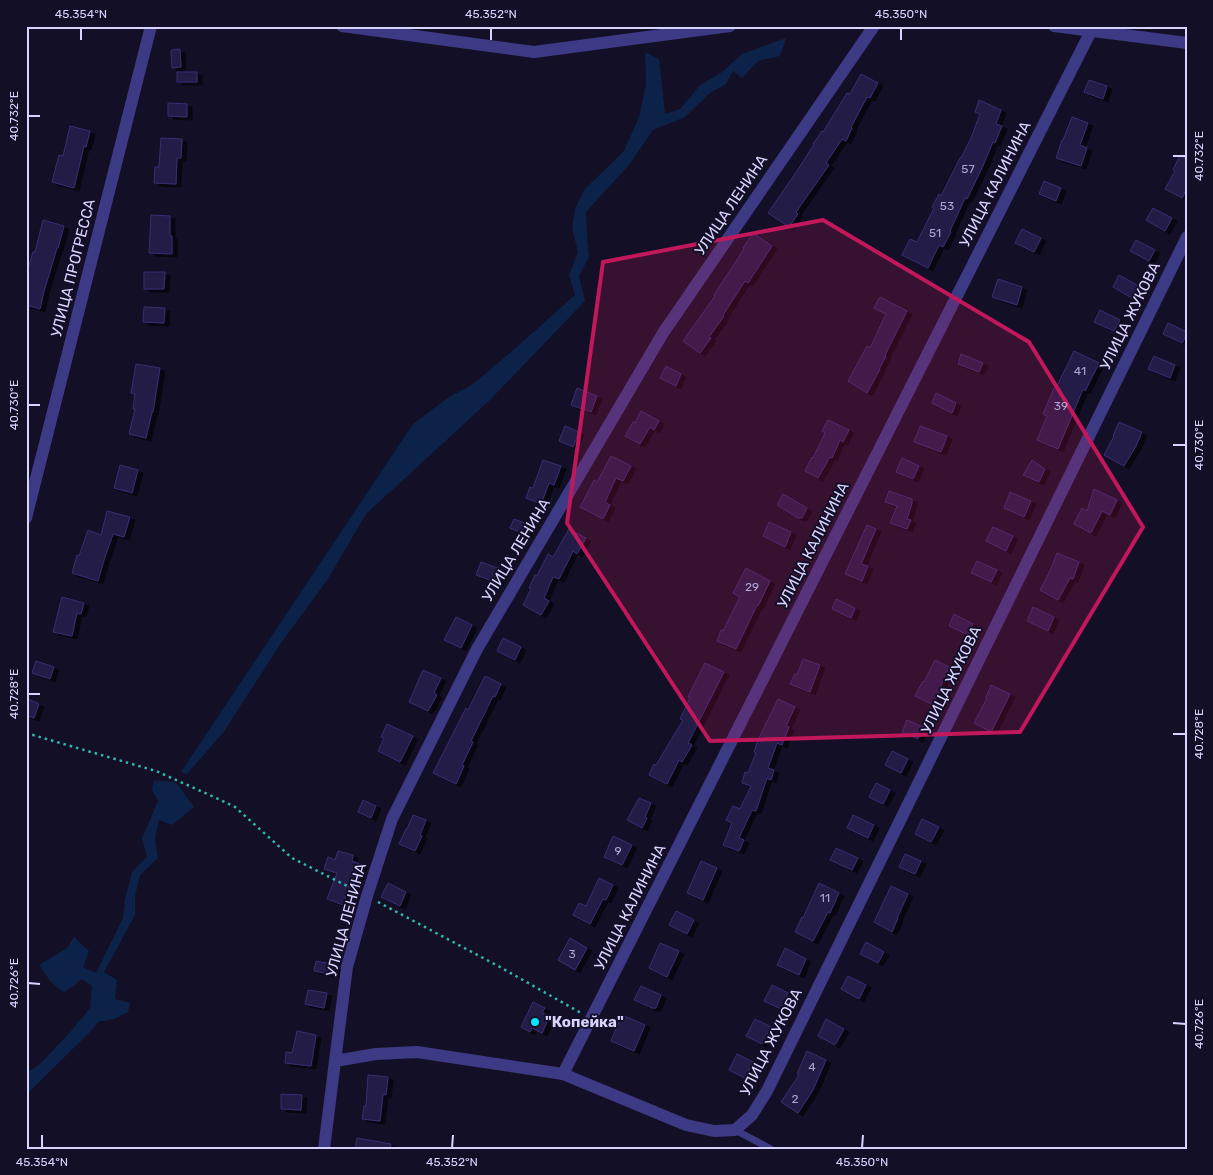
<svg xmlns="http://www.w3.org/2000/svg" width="1213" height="1175" font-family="Rubik,sans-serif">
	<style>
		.water { fill: #0c2248 }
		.building { fill: #241b47; stroke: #3b2d73; filter: url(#shadow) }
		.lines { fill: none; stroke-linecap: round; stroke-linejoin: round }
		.path { stroke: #2fb8b0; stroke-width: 2.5; stroke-dasharray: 2.5 4; stroke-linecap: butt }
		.service { stroke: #3d3a85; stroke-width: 7 }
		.minor { stroke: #3d3a85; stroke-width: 12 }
		.tertiary { stroke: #3d3a85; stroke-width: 12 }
		.marked { fill: #c2185b; fill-opacity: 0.2; stroke: #c2185b; stroke-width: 4; stroke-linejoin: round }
		.ticks { fill: none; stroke: #d9d4ff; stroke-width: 2 }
		.poi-dot { fill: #00e5ff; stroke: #130f26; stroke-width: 2 }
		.labels { text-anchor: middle; stroke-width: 4; stroke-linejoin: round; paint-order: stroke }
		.number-label { font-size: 12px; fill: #aca6d1 }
		.street-label { font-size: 15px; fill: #d9d4ff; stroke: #130f26 }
		.poi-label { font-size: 15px; font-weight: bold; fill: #d9d4ff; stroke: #130f26; text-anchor: start }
		.neatline { fill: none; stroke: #d9d4ff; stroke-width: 2 }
		.ticks-label { font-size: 12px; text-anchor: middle; fill: #d9d4ff }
	</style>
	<defs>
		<filter id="shadow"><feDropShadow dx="5" dy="3" stdDeviation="0" flood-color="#0009"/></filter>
	</defs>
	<rect width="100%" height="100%" fill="#130f26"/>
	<path class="water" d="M786 38 780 56 758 61 742 78 733 71 726 84 710 93 685 117 653 130 629 165 586 212 587 237 589 257 579 276 585 301 489 401 366 514 328 579 281 643 223 733 187 774 181 772 413 424 449 397 472 385 511 352 575 295 569 275 578 252 572 228 575 209 584 190 624 151 639 117 646 84 645 52 659 59 665 114 680 109 700 85 722 72 742 54Z
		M154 780 174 782 178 785 194 807 172 825 159 820 155 838 158 858 140 875 135 896V915L104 972 117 980 115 999 130 1003 128 1012 114 1019 98 1022 89 1033 29 1092 28 1132 26 1149V1073L38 1066 72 1030 90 1008 92 986 82 979 64 993 50 981 39 965 67 948 74 937 89 951 83 967 96 973 123 918 125 899 132 872 147 857 142 838 158 801 152 790Z"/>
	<path class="building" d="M180 49 181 67 172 68 171 50Z
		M177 72H197V82H177Z
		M861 74 878 83 870 98 867 97 851 127 852 128 846 141 842 139 826 163 829 165 796 212 798 214 789 227 768 213 799 168 814 144H813L822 131 823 132 847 93 850 94Z
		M1089 80 1107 86 1103 99 1084 92Z
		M979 100 1001 110 996 124 1002 126 995 143 993 142 982 168 967 199 965 198 950 231 951 232 943 247 939 245 928 268 902 255 910 239 917 242 934 208 932 207 939 194 941 196 960 158H961L971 138 980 114 975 112Z
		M168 103 187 104V117L168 116Z
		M1072 117 1088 123 1080 145 1087 148 1081 166 1056 158 1062 140H1063Z
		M70 126 90 131 86 147 84 146 74 188 52 182 59 155 63 156Z
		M161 138 182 139 181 158H177L176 184 154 183 155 167H159Z
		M1180 155 1187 159V188L1182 198 1165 189 1175 171 1173 170Z
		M1044 181 1061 188 1056 201 1039 194Z
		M1153 208 1172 218 1165 231 1146 220Z
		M151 215 170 216V236H172V254L149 253Z
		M43 220 64 226 58 248H57L44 291 40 309 26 305V276L33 252H35Z
		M1022 229 1041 238 1034 252 1015 243Z
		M753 233 772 246 748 283 745 281 723 315 724 316 709 337 711 338 700 353 683 341 715 296 714 295 744 249 743 248Z
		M1136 240 1155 250 1149 261 1130 251Z
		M144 272H165L164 289H144Z
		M1119 275 1139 286 1132 298 1113 287Z
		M998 279 1022 287 1017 305 992 297Z
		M880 297 907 311 885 355 886 356 879 369H880L867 393 848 381 867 346 870 348 886 314 874 308Z
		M144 307 165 308 164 323 143 322Z
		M1100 310 1120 320 1114 331 1094 322Z
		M1168 323 1187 332V334L1182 343 1163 334Z
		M1074 351 1099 363 1085 391 1083 389 1058 449 1037 440 1047 416 1043 414 1054 388H1056Z
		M961 354 983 363 979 372 958 364Z
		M1154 356 1175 365 1170 378 1148 369Z
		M136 364 160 368 153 412H152L146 438 129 434 135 409H133L135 394 131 393Z
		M666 366 681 374 676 386 660 378Z
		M577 388 597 396 591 412 571 405Z
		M936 393 956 403 952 413 932 403Z
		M641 411 659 421 654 430 650 427 640 444 625 436 633 422 635 423Z
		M828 420 849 430 843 442 840 440 832 458 830 457 818 478 805 471 812 457 813 458 825 433 822 431Z
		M1119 422 1142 432 1136 446 1124 466 1104 455 1114 436H1113Z
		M565 426 579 432 573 447 559 441Z
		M920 426 947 436 941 452 914 442Z
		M611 456 631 466 623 481 616 478 605 502 610 505 603 519 580 507 588 492 594 480 597 482Z
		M902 458 919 466 913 479 896 472Z
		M543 460 561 466 554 485 549 483 541 504 526 498 530 487 533 488Z
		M1032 460 1045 469 1039 482 1023 475Z
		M120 465 138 470 132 493 114 488Z
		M1094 489 1117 500 1110 515 1102 511 1091 533 1074 524 1082 508 1087 511Z
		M889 491 912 499V503L907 519 911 520 907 529 890 523 897 506 885 502Z
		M1010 492 1031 501 1024 517 1004 508Z
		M783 494 807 508 802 518H798L777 505Z
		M107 511 130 517 124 537 113 534 104 560 98 581 72 573 77 555 79 556 88 530 101 535Z
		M514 519 530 525 526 535 510 528Z
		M769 522 791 532 785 547 763 536Z
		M867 525 876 529 861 564 868 566 862 581 845 574Z
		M993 527 1013 536 1006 551 986 541Z
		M569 529 586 538 577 554 573 551 559 579 553 577 544 598 549 601 541 615 523 605 531 589 529 588 535 575 537 576 548 554 553 557Z
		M1057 553 1079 562 1073 579 1070 578 1058 600 1040 590 1050 571Z
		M977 561 997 570 991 582 971 573Z
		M481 562 503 570 498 583 476 575Z
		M746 568 770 581 758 606 757 605 736 649 717 641 721 630 723 631 740 597 733 593Z
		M62 597 84 603 81 614 77 613 72 636 53 632Z
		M836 599 855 608 851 618 832 609Z
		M1033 607 1054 617 1048 631 1027 621Z
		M954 614 973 624 968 635 949 626Z
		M456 617 472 625 461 648 444 640Z
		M503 638 521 647 515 660 497 651Z
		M803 659 820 665 810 692 790 684 795 674 797 675Z
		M935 660 949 667 933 705 915 696 923 681 924 682Z
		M36 661 54 667 50 679 32 673Z
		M705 663 724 672 688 743 692 745 682 762 679 760 667 784 649 775 654 764 656 765 683 720 680 719 690 698 688 697Z
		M423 670 441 678 434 693 437 695 428 711 409 702Z
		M485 676 501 684 495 697 493 696 471 741 473 742 462 765 464 766 456 784 433 773 466 708 468 710Z
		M991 685 1010 694 991 732 974 723 987 698 986 697Z
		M26 698 39 704 34 718 26 715Z
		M778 699 795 707 786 726 789 727 782 745 777 743 768 768 774 770 771 780 767 778 756 811 752 810 739 838 744 840 739 851 723 845 732 823 726 820 733 806 740 809 751 786 742 783 745 772 748 773 756 753 754 752 758 740Z
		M907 720 923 727 918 739 902 732Z
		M387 724 413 736 400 762 378 751 384 738 381 737Z
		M892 751 908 759 901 773 885 765Z
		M876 783 890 790 883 804 869 797Z
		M639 798 651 803 645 817 647 818 642 828 627 820Z
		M363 800 376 806 371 818 358 812Z
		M413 815 426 820 420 835 422 836 415 851 399 844 406 829H407Z
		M853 815 874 825 868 838 847 828Z
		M922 819 939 827 931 842 915 834Z
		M613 836 632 845 622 865 604 857Z
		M836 848 858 858 852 870 830 860Z
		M338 851 353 855 352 861 362 865 357 879 352 878 343 905 327 899 337 873 324 869 328 857 335 860Z
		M905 854 921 861 915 874 899 867Z
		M701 861 717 868 703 900 687 893Z
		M599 878 613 885 606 900 603 899 590 924 573 915 579 903 586 906Z
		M388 883 406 892 400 906 381 897Z
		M819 883 839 893 830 913 828 912 813 941 795 932 802 917 803 918Z
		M891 886 908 894 897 918H898L892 932 874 922Z
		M676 911 694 920 687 934 669 925Z
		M570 938 587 948 575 970 558 960Z
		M866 942 884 952 878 963 860 954Z
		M660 943 679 951 667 977 649 968Z
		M785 948 806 959 799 975 777 965Z
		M316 961 337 965 335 975 314 971Z
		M848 976 866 985 859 999 841 989Z
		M772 985 788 993 781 1009 764 1001Z
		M641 986 661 995 656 1008H652L634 1000Z
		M308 990 327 993 324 1008 305 1004Z
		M533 1002 545 1008 542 1013 550 1016 542 1033 532 1028 530 1032 521 1027Z
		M622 1015 645 1025 634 1051 611 1041Z
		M755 1019 771 1027 762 1044 746 1036Z
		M826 1019 844 1029 835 1045 818 1036Z
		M297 1031 316 1035 311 1066 285 1063 286 1052 292 1053Z
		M807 1051 826 1060 813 1090 798 1113 781 1102 799 1075 797 1074Z
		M737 1054 753 1062 745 1078 729 1070Z
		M368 1075 388 1077 386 1095 383 1094 380 1121 362 1119 364 1106H366Z
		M281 1094 302 1095 301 1110 281 1109Z
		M357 1138 391 1144 390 1149H355Z"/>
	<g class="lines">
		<path class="path" d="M26 733 156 771 214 797 235 807 292 858 357 891
			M378 902 500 967 581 1013"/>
		<path class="service" d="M735 1130 771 1149"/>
		<path class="minor" d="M342 26 534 52 730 26
			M1054 26 1187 43
			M26 518 151 26
			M335 1061 347 967 367 896 392 819 477 649 663 333 874 26
			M563 1074 686 1125 714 1131 735 1130 752 1115 767 1091 1187 237"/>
		<path class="tertiary" d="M324 1149 335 1061 376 1054 417 1052 563 1074 1091 31"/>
	</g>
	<path class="marked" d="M823 220 1029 342 1143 527 1020 732 710 741 567 523 603 262Z"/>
	<path class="ticks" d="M81 40V28M491 40V28M901 40V28M28 116H40M1173 156H1186M28 405H40M1173 445H1186M28 694H40M1173 734H1186M28 983 40 984M1173 1023 1186 1024M42 1148V1135M452 1148 453 1135M862 1148 863 1135"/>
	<circle class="poi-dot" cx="535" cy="1022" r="5"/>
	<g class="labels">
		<g class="number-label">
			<text x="968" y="173">57</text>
			<text x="947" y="210">53</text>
			<text x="935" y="237">51</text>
			<text x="1080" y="375">41</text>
			<text x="1061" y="410">39</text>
			<text x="752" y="591">29</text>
			<text x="618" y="855">9</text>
			<text x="825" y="902">11</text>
			<text x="572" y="958">3</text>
			<text x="812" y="1071">4</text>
			<text x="795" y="1103">2</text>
		</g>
		<g class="street-label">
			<text transform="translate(995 184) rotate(-63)" y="5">УЛИЦА КАЛИНИНА</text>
			<text transform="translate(731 205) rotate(-56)" y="5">УЛИЦА ЛЕНИНА</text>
			<text transform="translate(73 268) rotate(-76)" y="5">УЛИЦА ПРОГРЕССА</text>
			<text transform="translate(1130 316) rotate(-64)" y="5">УЛИЦА ЖУКОВА</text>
			<text transform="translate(813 545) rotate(-63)" y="5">УЛИЦА КАЛИНИНА</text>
			<text transform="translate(516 550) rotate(-59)" y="5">УЛИЦА ЛЕНИНА</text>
			<text transform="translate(951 680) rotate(-64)" y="5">УЛИЦА ЖУКОВА</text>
			<text transform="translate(630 907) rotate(-63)" y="5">УЛИЦА КАЛИНИНА</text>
			<text transform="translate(346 920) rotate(-75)" y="5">УЛИЦА ЛЕНИНА</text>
			<text transform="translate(771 1042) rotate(-63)" y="5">УЛИЦА ЖУКОВА</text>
		</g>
		<g class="poi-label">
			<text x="545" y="1027">"Копейка"</text>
		</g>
	</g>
	<rect width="1213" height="1175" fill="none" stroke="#130f26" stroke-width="55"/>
	<rect x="28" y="28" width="1158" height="1120" class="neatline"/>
	<g class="ticks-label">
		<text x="81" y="18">45.354°N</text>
		<text x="491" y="18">45.352°N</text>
		<text x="901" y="18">45.350°N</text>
		<text transform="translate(14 116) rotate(-90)" y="4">40.732°E</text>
		<text transform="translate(1199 156) rotate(-90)" y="4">40.732°E</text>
		<text transform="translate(14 405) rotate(-90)" y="4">40.730°E</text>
		<text transform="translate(1199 445) rotate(-90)" y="4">40.730°E</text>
		<text transform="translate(14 694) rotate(-90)" y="4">40.728°E</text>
		<text transform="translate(1199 734) rotate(-90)" y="4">40.728°E</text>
		<text transform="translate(14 983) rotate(-90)" y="4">40.726°E</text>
		<text transform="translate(1199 1024) rotate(-90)" y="4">40.726°E</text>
		<text x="42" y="1166">45.354°N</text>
		<text x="452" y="1166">45.352°N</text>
		<text x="862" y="1166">45.350°N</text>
	</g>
</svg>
